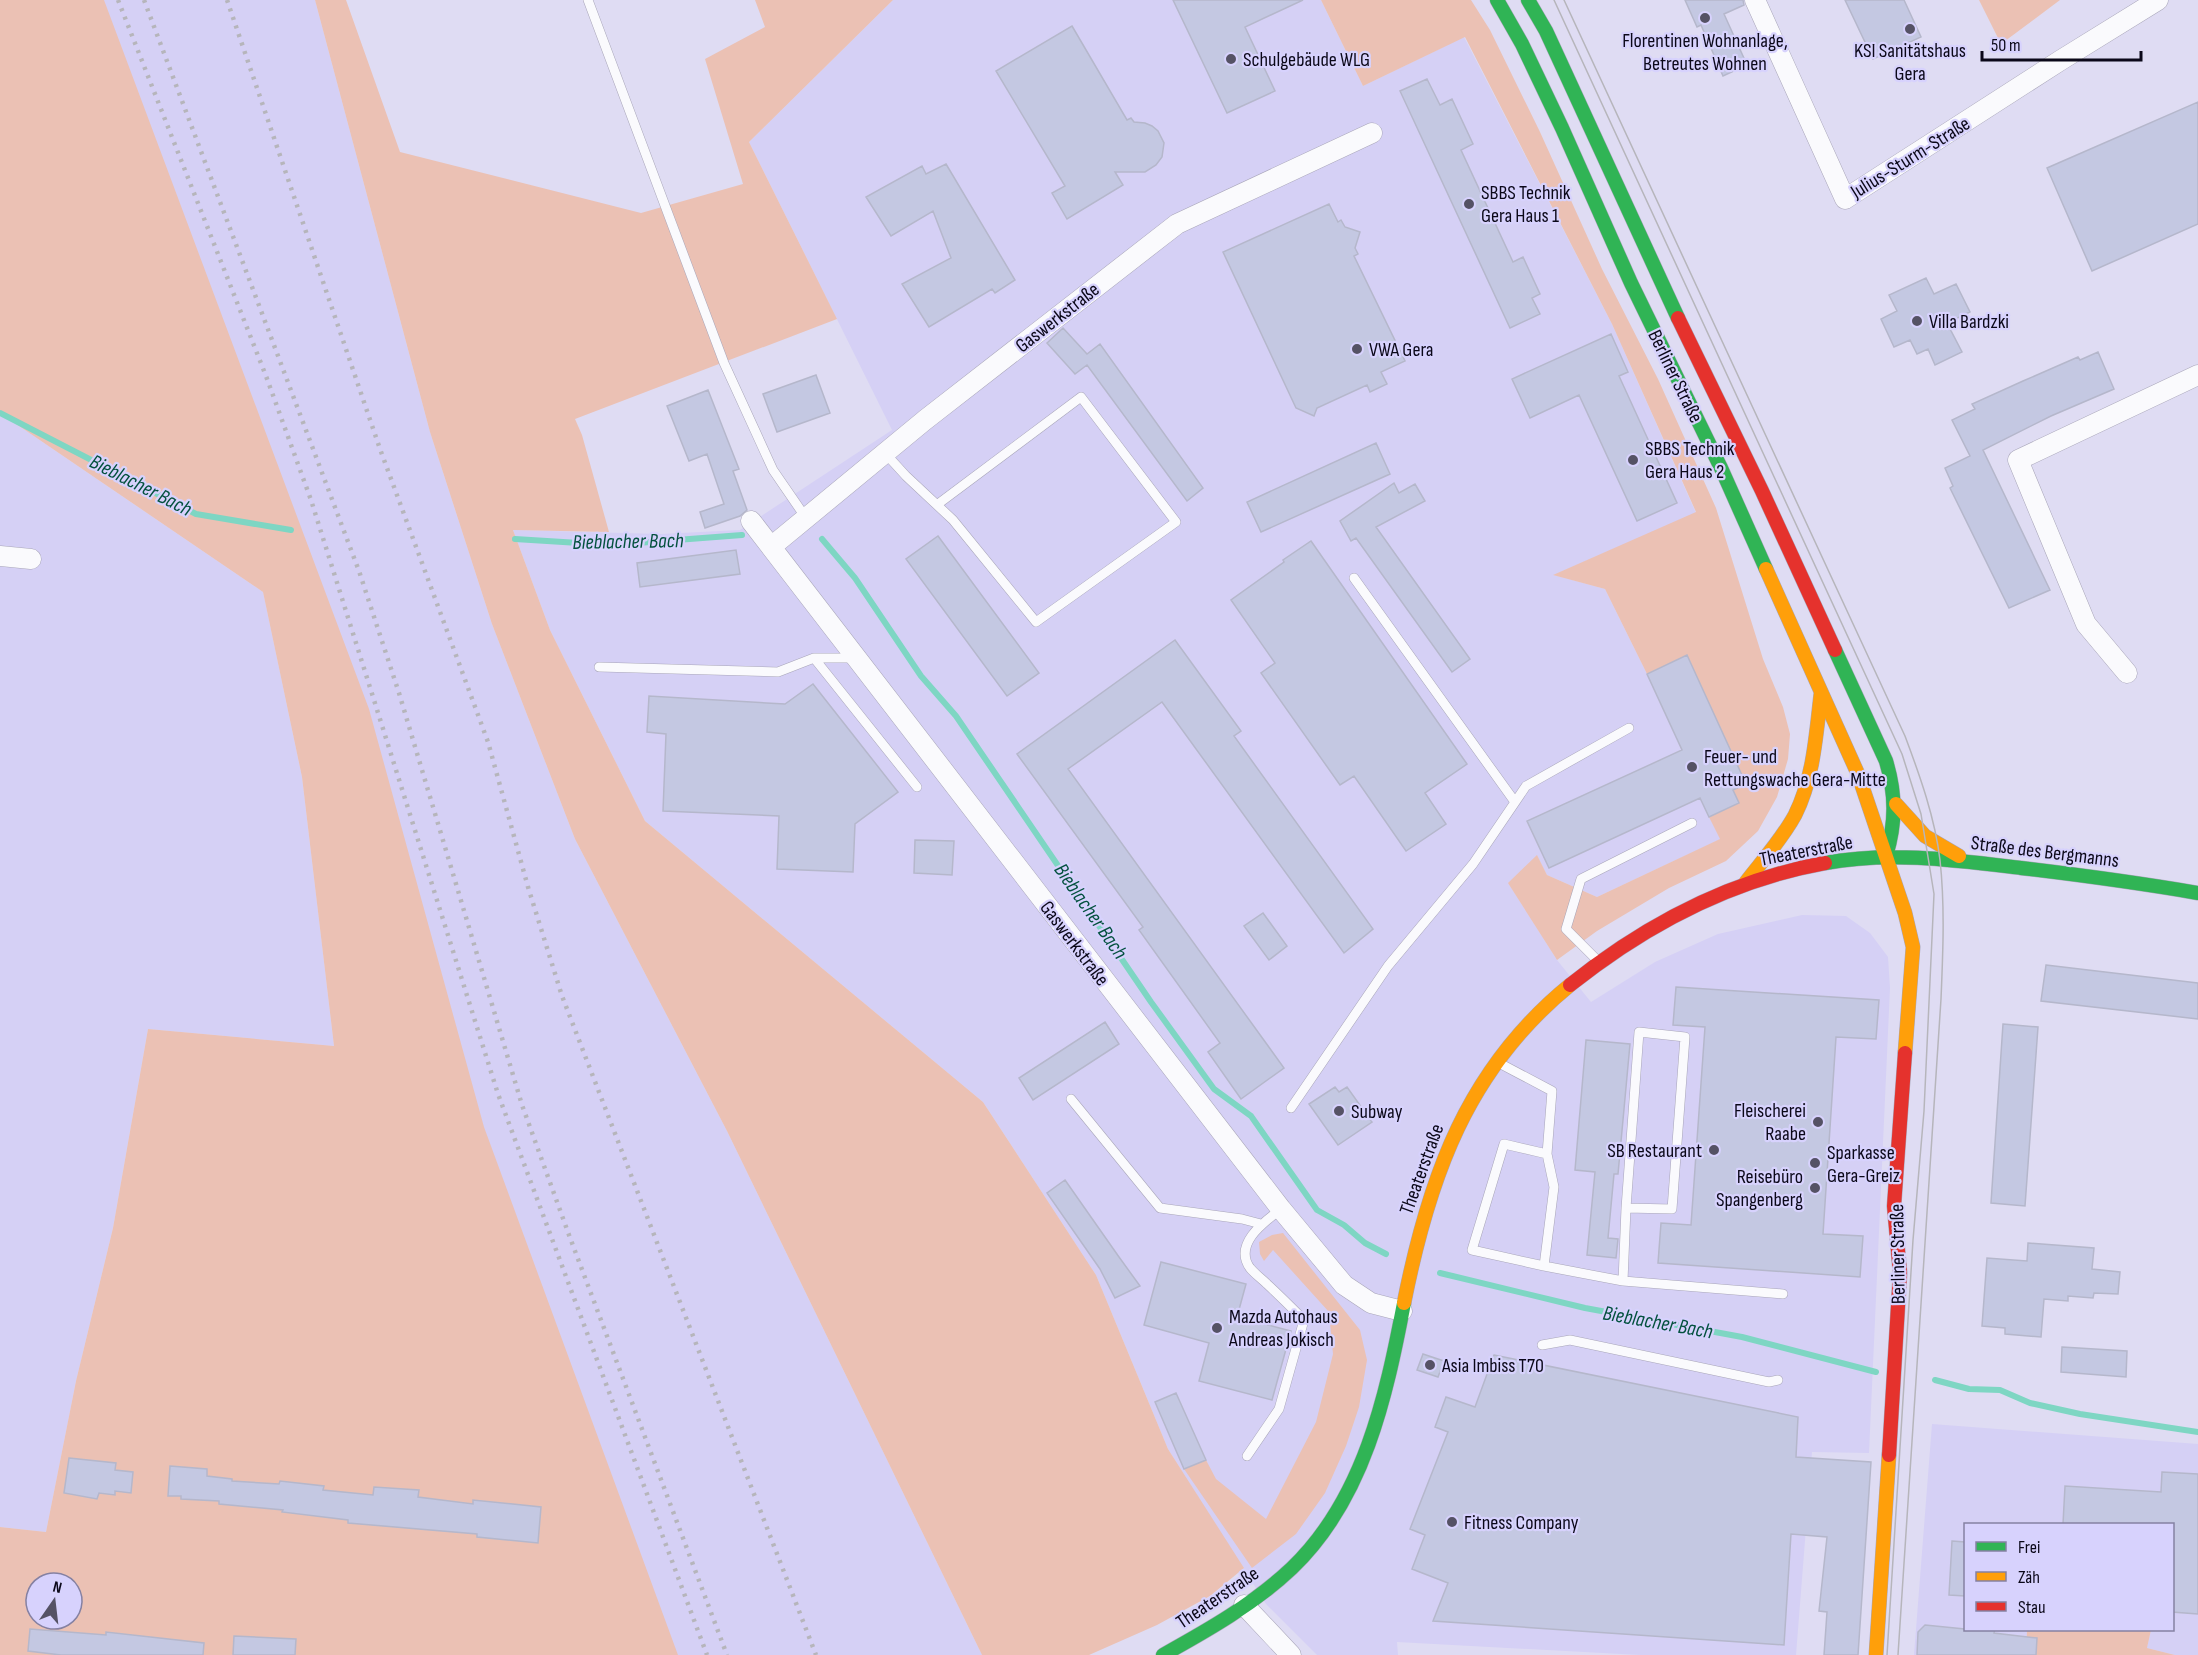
<svg xmlns="http://www.w3.org/2000/svg" width="2198" height="1655" font-family="'Sofia Sans Condensed',sans-serif">
	<style>
		.built { fill: #d5d0f5 }
		.green { fill: #ebc1b4; fill-rule: evenodd }
		.lines { fill: none; stroke-linecap: round; stroke-linejoin: round }
		.stream { stroke: #7ed6c3; stroke-width: 6 }
		.building { fill: #c4c8e2; stroke: #b5b7cb; stroke-width: 1.5 }
		.lane-casing { stroke: #a9a6b9; stroke-width: 10 }
		.street-casing { stroke: #a9a6b9; stroke-width: 21 }
		.fast-casing { stroke: #a9a6b9; stroke-width: 15 }
		.slow-casing { stroke: #a9a6b9; stroke-width: 15 }
		.jam-casing { stroke: #a9a6b9; stroke-width: 15 }
		.lane { stroke: #fafafd; stroke-width: 9 }
		.street { stroke: #fafafd; stroke-width: 20 }
		.fast { stroke: #30b455; stroke-width: 14 }
		.slow { stroke: #ff9f0a; stroke-width: 14 }
		.jam { stroke: #e5322d; stroke-width: 14 }
		.tram { stroke: #b6b5bb; stroke-width: 1.5 }
		.rail { stroke: #b6b5bb; stroke-width: 4.5; stroke-dasharray: 3 6; stroke-linecap: butt }
		.poi-dot { fill: #555265; stroke: #d7d2fd; stroke-width: 2 }
		.labels { text-anchor: middle; stroke-width: 4.5; stroke-linejoin: round; paint-order: stroke }
		.poi-label { font-size: 20px; fill: #0b0819; stroke: #d7d2fd; text-anchor: start }
		.street-label { font-size: 20px; fill: #0b0819; stroke: #d7d2fd }
		.water-label { font-size: 21px; font-style: italic; fill: #04513e; stroke: #d7d2fd }
	</style>
	<rect width="100%" height="100%" fill="#dfdcf3"/>
	<path class="built" d="M85 0H315L430 432 492 624 575 839 727 1131 982 1655H650Z
		M893 0H1321L1363 86 1464 37 1612 324 1696 513 1554 575 1605 589 1647 674 1687 655 1746 784 1739 803 1721 839 1597 897 1547 875 1537 856 1509 884 1557 960 1591 1002 1655 962 1718 934 1802 915 1846 916 1870 933 1888 957 1890 988 1869 1453 1812 1452 1796 1655H1640L1397 1642 1398 1655H1317L1266 1604 1168 1449 1096 1275 983 1102 645 821 550 630 513 530 661 534 740 530 892 430 749 142Z
		M0 413 263 592 302 777 334 1046 148 1029 113 1228 76 1381 46 1532 0 1527Z
		M1932 1424 2198 1444V1655H2175L2147 1648 2151 1630H2172V1524H1966V1630H2027L2026 1655H1914Z"/>
	<path class="green" d="M0 0H104L369 709 484 1127 678 1655H0V1527L46 1532 76 1381 113 1228 148 1029 334 1046 302 777 263 592 0 413ZM36 1583H72V1619H36Z
		M315 0H346L400 152 641 213 743 184 705 59 765 27 755 0H893L749 142 837 319 575 419 582 435 609 532 513 530 550 630 645 821 983 1102 1096 1275 1168 1449 1244 1568 1210 1596 1157 1625 1089 1655H982L727 1131 575 839 492 624 430 432Z
		M1321 0H1471L1490 30 1540 132 1602 269 1658 379 1716 508 1763 659 1783 707 1790 734 1788 759 1777 797 1758 831 1726 861 1669 888 1597 931 1557 960 1508 883 1537 855 1547 875 1597 897 1720 839 1709 817 1739 803 1733 790 1746 784 1687 656 1647 674 1605 589 1553 575 1696 512 1612 324 1465 37 1363 86Z
		M1979 0H2060L2001 44Z
		M1283 1233 1360 1330 1367 1360 1359 1407 1346 1446 1325 1493 1296 1534 1252 1568 1184 1469 1206 1460 1216 1479 1266 1519 1316 1422 1333 1354 1329 1312 1273 1250 1264 1261 1260 1254 1259 1242 1272 1235Z
		M2027 1630H2151L2147 1648 2175 1655H2026Z"/>
	<g class="lines">
		<path class="stream" d="M0 413 196 514 291 530
			M515 539 611 545 742 535
			M822 539 855 578 921 676 956 716 1151 1002 1214 1089 1251 1116 1317 1210 1344 1225 1365 1243 1386 1254
			M1440 1273 1585 1308 1742 1337 1876 1372
			M1935 1380 1969 1389 2000 1390 2030 1403 2080 1414 2198 1432"/>
	</g>
	<path class="building" d="M1173 0H1303L1245 27 1275 91 1227 113Z
		M1685 0H1743L1744 5 1724 14 1747 65 1723 76 1701 25 1697 27Z
		M1845 0H1904L1921 37 1873 59Z
		M1072 26 1127 120 1131 118 1134 122 1145 123 1152 126 1158 131 1164 143 1162 157 1156 165 1145 172H1115L1123 185 1067 219 1052 193 1065 186 996 71Z
		M1427 79 1440 105 1452 99 1473 144 1461 150 1513 262 1523 257 1540 294 1532 298 1540 314 1510 328 1400 91Z
		M2198 102V224L2092 271 2047 168Z
		M946 164 1015 280 995 293 992 289 929 327 902 284 951 258 933 211 891 236 866 197 922 166 926 174Z
		M1329 204 1338 222 1341 220 1345 227 1360 232 1355 248 1358 254 1354 256 1405 361 1381 372 1387 384 1370 392 1367 385 1317 408 1314 416 1296 408 1223 252Z
		M1926 278 1934 294 1956 284 1970 312 1947 323 1962 352 1935 365 1928 349 1917 354 1910 340 1894 347 1881 319 1897 311 1889 295Z
		M1063 328 1087 354 1100 344 1203 488 1187 501 1087 365 1075 374 1047 343Z
		M1611 334 1628 372 1619 376 1677 503 1637 521 1579 395 1530 418 1512 379Z
		M2098 352 2114 389 2051 416 1983 450 2050 590 2009 608 1950 488 1953 486 1945 468 1970 456 1952 420 1975 409 1972 404 2023 381 2078 357 2080 360Z
		M816 375 830 413 777 432 763 394Z
		M708 390 739 469 733 471 747 510 740 516 705 528 700 512 724 504 707 454 689 461 667 406Z
		M1376 443 1390 474 1261 532 1247 502Z
		M1394 483 1399 493 1415 484 1425 501 1376 527 1470 659 1452 672 1356 538 1351 541 1340 521Z
		M938 536 1039 673 1007 696 906 559Z
		M1311 541 1467 764 1425 793 1446 824 1406 851 1354 776 1340 785 1261 673 1275 663 1231 600 1284 562 1283 560Z
		M736 550 740 574 640 587 637 563Z
		M1175 640 1241 731 1234 736 1373 929 1344 953 1162 702 1068 769 1284 1068 1241 1099 1208 1052 1220 1043 1139 930 1143 927 1017 754Z
		M1687 655 1746 784 1733 790 1739 803 1709 817 1700 798 1549 868 1527 821 1682 750 1647 674Z
		M813 684 898 792 855 824 853 872 777 869 779 816 663 811 666 734 647 732 649 696 785 704Z
		M915 840 954 841 952 875 914 873Z
		M1263 913 1287 946 1269 960 1244 926Z
		M2046 965 2198 983V1019L2041 1001Z
		M1676 987 1879 1000 1876 1039 1836 1037 1823 1234 1863 1236 1860 1277 1658 1263 1661 1223 1691 1225 1705 1027 1673 1025Z
		M1105 1022 1119 1044 1033 1100 1019 1078Z
		M2003 1024 2038 1027 2025 1206 1991 1203Z
		M1586 1040 1630 1044 1618 1174H1614L1608 1238 1618 1239 1616 1258 1587 1255 1595 1172 1575 1170Z
		M1335 1087 1339 1092 1347 1087 1372 1122 1338 1145 1309 1104Z
		M1065 1180 1119 1257 1140 1286 1115 1298 1100 1269 1047 1193Z
		M2028 1243 2094 1248 2092 1269 2120 1272 2118 1294 2094 1293 2093 1298 2068 1296V1301L2044 1299 2041 1337 2005 1334V1328L1982 1326 1987 1258 2027 1261Z
		M1161 1262 1246 1284 1237 1317 1291 1331 1272 1400 1199 1381 1209 1343 1144 1325Z
		M2062 1347 2127 1351 2126 1377 2061 1372Z
		M1423 1354 1444 1361 1438 1377 1417 1370Z
		M1494 1355 1798 1417 1796 1457 1871 1462 1858 1655H1824L1827 1612 1819 1611 1827 1537 1791 1534 1784 1645 1433 1621 1448 1583 1412 1569 1425 1535 1410 1529 1448 1432 1435 1427 1446 1397 1475 1407Z
		M1176 1393 1206 1460 1184 1469 1155 1402Z
		M69 1458 116 1463 115 1470 133 1472 131 1493 115 1491V1495L99 1493 97 1499 64 1493Z
		M170 1466 207 1469V1476L232 1479V1481L279 1484 280 1481 324 1486 323 1490 373 1495 374 1487 419 1490 418 1497 473 1504V1500L541 1507 538 1543 477 1537V1534L348 1523V1520L282 1512 283 1510 219 1504V1501L181 1499V1496H168Z
		M2162 1472 2198 1474V1614L2172 1612V1524H2063L2065 1486 2161 1492Z
		M1952 1541 1965 1542V1596L1949 1595Z
		M1925 1625 1965 1629H1995L1994 1633 2037 1638 2036 1655H1917L1918 1632Z
		M30 1629 106 1635V1632L204 1643 203 1655H61L28 1651Z
		M234 1636 296 1639 295 1655H233Z"/>
	<g class="lines">
		<defs>
			<path id="lane" d="M588 0 724 363 773 470 806 518
				M885 453 906 476 953 520 1036 622 1176 522 1081 397 938 504
				M1354 578 1515 802
				M814 658 917 787
				M599 667 778 672 814 658H855
				M1599 962 1566 929 1581 879 1692 823
				M1499 1063 1552 1091 1547 1154 1554 1187 1544 1266 1472 1250 1504 1144 1547 1154
				M1071 1099 1160 1208 1242 1219 1261 1224
				M1291 1108 1388 966 1473 864 1526 786 1629 728
				M1544 1266 1623 1281 1626 1208 1672 1209 1685 1037 1639 1032 1626 1208
				M1623 1281 1783 1294
				M1542 1345 1570 1340 1769 1382 1778 1380
				M1247 1456 1279 1409 1304 1320C1292 1308 1280 1296 1267 1284 1262 1279 1255 1274 1250 1268 1233 1244 1264 1222 1281 1209"/>
			<path id="street" d="M1755 0 1845 199 2061 60 2158 0
				M751 521 1281 1209 1344 1285 1371 1303 1402 1311
				M771 547 925 420 1177 224 1372 133
				M0 556 31 559
				M2127 673 2086 624 2018 460 2198 375
				M1244 1605 1291 1655"/>
			<path id="fast" d="M1497 0 1522 44 1562 128 1631 283 1721 468 1766 569
				M1528 0 1546 31 1678 318
				M1835 650 1886 761C1896 794 1896 823 1886 856
				M1825 863C1891 851 1955 860 2021 868 2080 875 2139 883 2198 893
				M1163 1655C1208 1630 1254 1604 1292 1568 1364 1499 1386 1397 1404 1303"/>
			<path id="slow" d="M1766 569 1858 774 1905 913 1913 947 1905 1053
				M1896 804 1925 836 1959 856
				M1746 882C1763 860 1782 839 1795 815 1814 777 1816 734 1821 693
				M1404 1303C1429 1177 1467 1069 1570 985
				M1876 1655 1889 1455"/>
			<path id="jam" d="M1678 318 1762 491 1835 650
				M1570 985C1644 926 1731 880 1825 863
				M1889 1455 1900 1273 1894 1206 1905 1053"/>
		</defs>
		<use href="#lane" class="lane-casing"/>
		<use href="#street" class="street-casing"/>
		<use href="#fast" class="fast-casing"/>
		<use href="#slow" class="slow-casing"/>
		<use href="#jam" class="jam-casing"/>
		<use href="#lane" class="lane"/>
		<use href="#street" class="street"/>
		<use href="#fast" class="fast"/>
		<use href="#slow" class="slow"/>
		<use href="#jam" class="jam"/>
		<path class="tram" d="M1554 0 1902 754 1921 814 1934 894 1924 1111 1913 1240 1887 1655
			M1564 0 1905 736C1920 776 1935 818 1940 860 1945 906 1943 952 1941 999L1898 1655"/>
		<path class="rail" d="M118 0 266 376 311 500 498 1094 707 1655
			M144 0 359 571 399 693 522 1105 569 1235 727 1655
			M227 0 380 449 488 742 528 887 562 996 816 1655"/>
	</g>
	<g class="poi-dot">
		<circle cx="1705" cy="18" r="6"/>
		<circle cx="1910" cy="29" r="6"/>
		<circle cx="1231" cy="59" r="6"/>
		<circle cx="1469" cy="204" r="6"/>
		<circle cx="1917" cy="321" r="6"/>
		<circle cx="1357" cy="349" r="6"/>
		<circle cx="1633" cy="460" r="6"/>
		<circle cx="1692" cy="767" r="6"/>
		<circle cx="1339" cy="1111" r="6"/>
		<circle cx="1818" cy="1122" r="6"/>
		<circle cx="1714" cy="1150" r="6"/>
		<circle cx="1815" cy="1163" r="6"/>
		<circle cx="1815" cy="1188" r="6"/>
		<circle cx="1217" cy="1328" r="6"/>
		<circle cx="1430" cy="1365" r="6"/>
		<circle cx="1452" cy="1522" r="6"/>
	</g>
	<g class="labels">
		<g class="poi-label">
			<text x="1705" y="47" text-anchor="middle">Florentinen Wohnanlage,<tspan x="1705" dy="23">Betreutes Wohnen</tspan></text>
			<text x="1910" y="57" text-anchor="middle">KSI Sanitätshaus<tspan x="1910" dy="23">Gera</tspan></text>
			<text x="1243" y="66">Schulgebäude WLG</text>
			<text x="1481" y="199">SBBS Technik<tspan x="1481" dy="23">Gera Haus 1</tspan></text>
			<text x="1929" y="328">Villa Bardzki</text>
			<text x="1369" y="356">VWA Gera</text>
			<text x="1645" y="455">SBBS Technik<tspan x="1645" dy="23">Gera Haus 2</tspan></text>
			<text x="1704" y="763">Feuer- und<tspan x="1704" dy="23">Rettungswache Gera-Mitte</tspan></text>
			<text x="1806" y="1117" text-anchor="end">Fleischerei<tspan x="1806" dy="23">Raabe</tspan></text>
			<text x="1351" y="1118">Subway</text>
			<text x="1702" y="1157" text-anchor="end">SB Restaurant</text>
			<text x="1827" y="1159">Sparkasse<tspan x="1827" dy="23">Gera-Greiz</tspan></text>
			<text x="1803" y="1183" text-anchor="end">Reisebüro<tspan x="1803" dy="23">Spangenberg</tspan></text>
			<text x="1229" y="1323">Mazda Autohaus<tspan x="1229" dy="23">Andreas Jokisch</tspan></text>
			<text x="1442" y="1372">Asia Imbiss T70</text>
			<text x="1464" y="1529">Fitness Company</text>
		</g>
		<g class="street-label">
			<text transform="translate(1910 157) rotate(-32)" y="7">Julius-Sturm-Straße</text>
			<text transform="translate(1057 317) rotate(-38)" y="7">Gaswerkstraße</text>
			<text transform="translate(1676 376) rotate(64)" y="7">Berliner Straße</text>
			<text transform="translate(1806 850) rotate(-11)" y="7">Theaterstraße</text>
			<text transform="translate(2045 851) rotate(7)" y="7">Straße des Bergmanns</text>
			<text transform="translate(1075 943) rotate(53)" y="7">Gaswerkstraße</text>
			<text transform="translate(1421 1169) rotate(-70)" y="7">Theaterstraße</text>
			<text transform="translate(1897 1254) rotate(-91)" y="7">Berliner Straße</text>
			<text transform="translate(1217 1597) rotate(-34)" y="7">Theaterstraße</text>
		</g>
		<g class="water-label">
			<text transform="translate(141 485) rotate(27)" y="7">Bieblacher Bach</text>
			<text transform="translate(628 541) rotate(-1)" y="7">Bieblacher Bach</text>
			<text transform="translate(1091 911) rotate(55)" y="7">Bieblacher Bach</text>
			<text transform="translate(1658 1322) rotate(10)" y="7">Bieblacher Bach</text>
		</g>
	</g>
	<rect x="1964" y="1523" width="210" height="108" fill="#d7d2fd" stroke="#8581a2" stroke-width="1.5"/>
	<rect x="1976" y="1542" width="30" height="9" fill="#30b455" stroke="#8581a2" stroke-width="1.5"/>
	<text x="2018" y="1553" font-size="18" fill="#0b0819">Frei</text>
	<rect x="1976" y="1572" width="30" height="9" fill="#ff9f0a" stroke="#8581a2" stroke-width="1.5"/>
	<text x="2018" y="1583" font-size="18" fill="#0b0819">Zäh</text>
	<rect x="1976" y="1602" width="30" height="9" fill="#e5322d" stroke="#8581a2" stroke-width="1.5"/>
	<text x="2018" y="1613" font-size="18" fill="#0b0819">Stau</text>
	<g transform="translate(54 1601) rotate(14)"><circle r="28" fill="#d7d2fd" stroke="#8581a2" stroke-width="1.5"/>
	<path d="M0-4.5L10 22L0 15L-10 22Z" fill="#555265"/>
	<text y="-9" font-size="16" font-weight="bold" text-anchor="middle" fill="#0b0819">N</text>
	</g>
	<path d="M1982 51v9h159v-9" fill="none" stroke="#0b0819" stroke-width="3"/>
	<text x="1991" y="51" font-size="18" fill="#0b0819" stroke="#d7d2fd" stroke-width="4.5" paint-order="stroke">50 m</text>
</svg>
